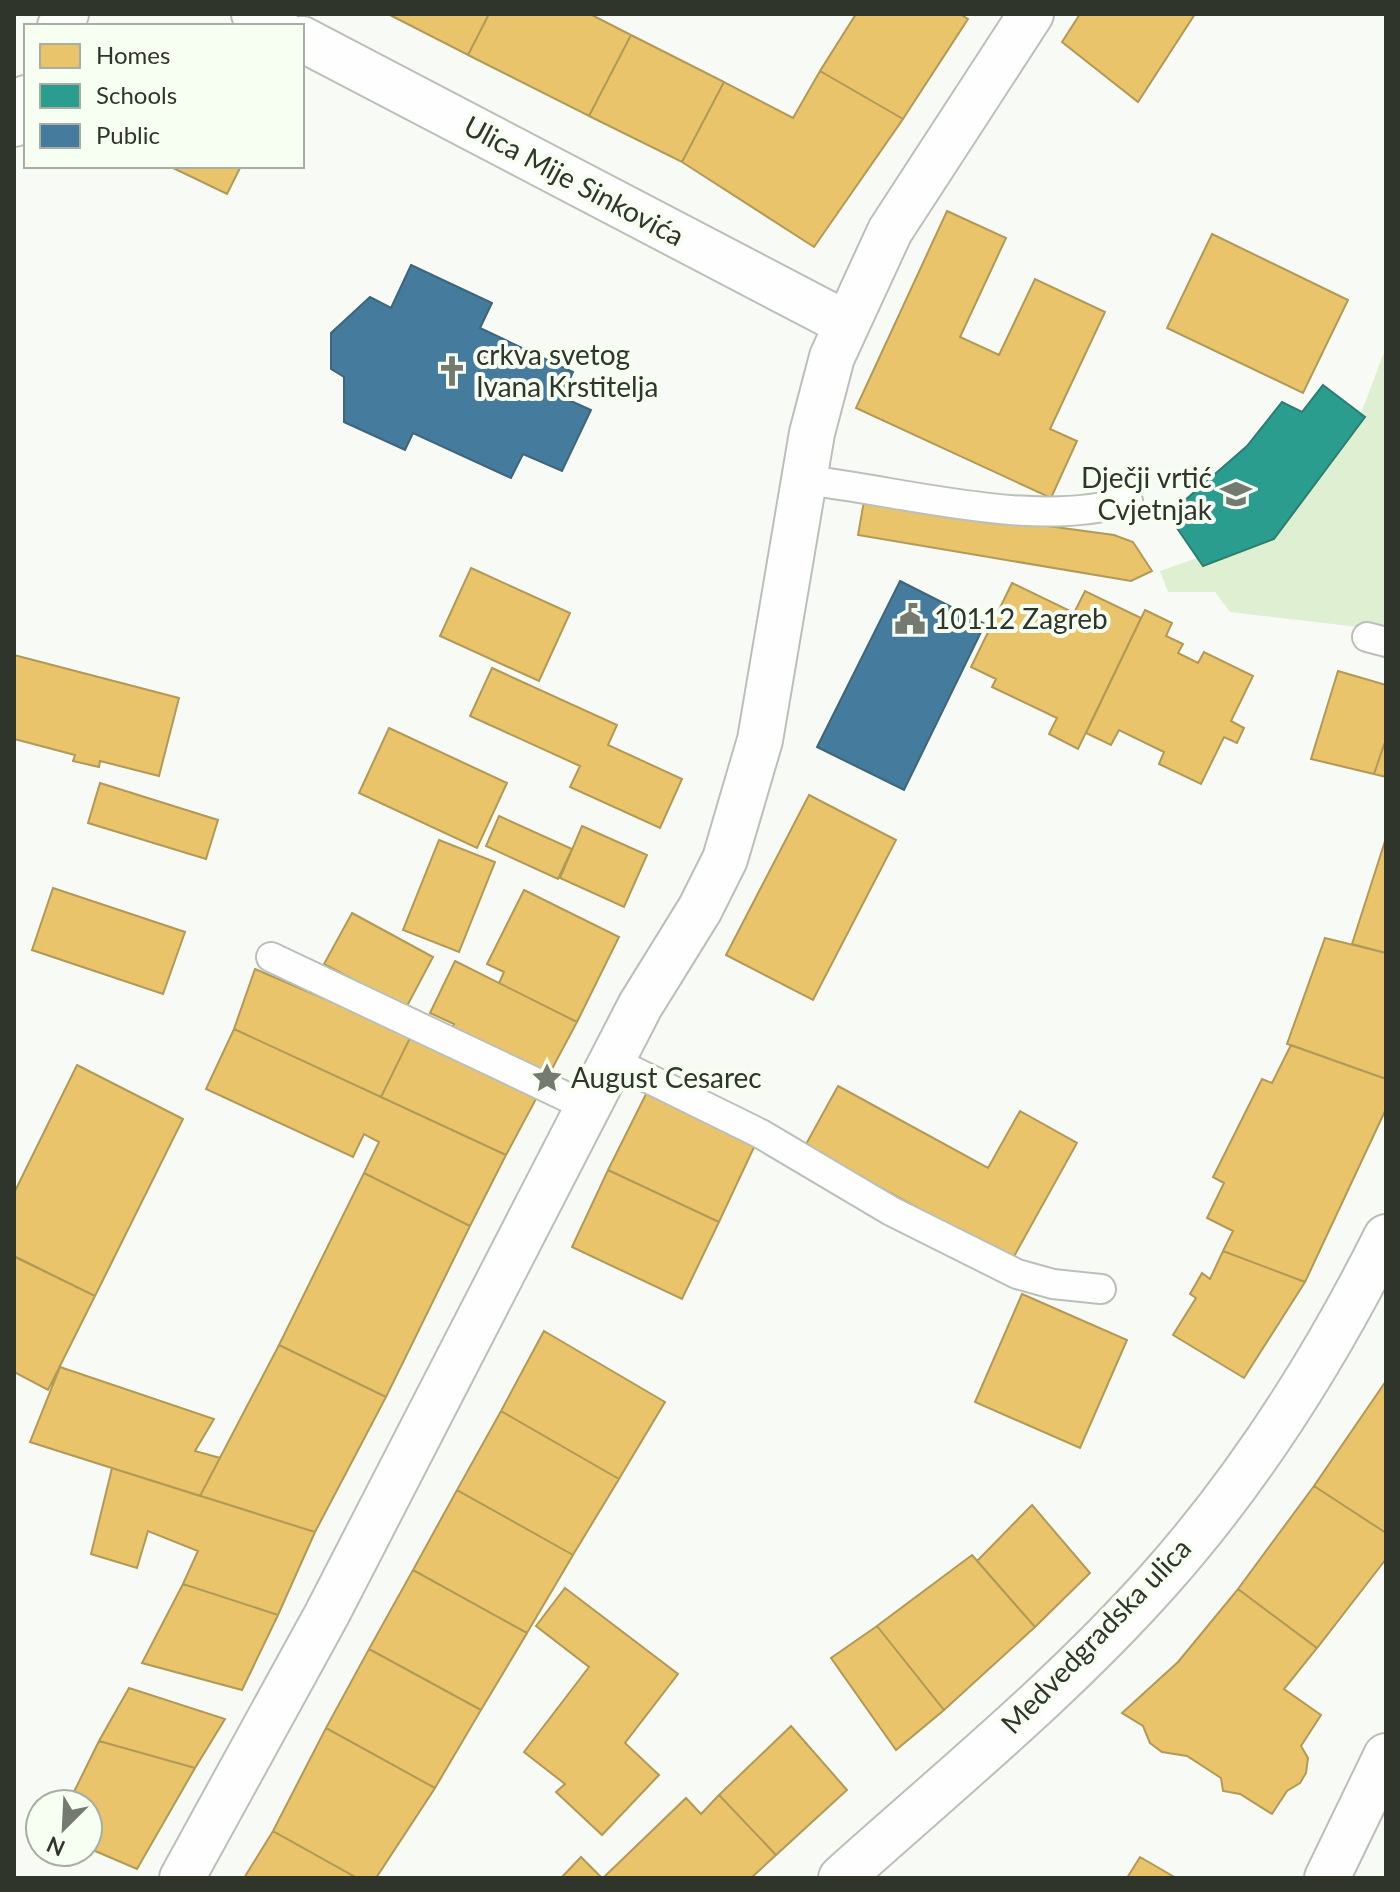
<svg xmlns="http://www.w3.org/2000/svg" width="1400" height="1892" font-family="Lato,sans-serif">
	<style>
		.green { fill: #dfefd2 }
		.homes { fill: #e9c46a; stroke: #b19957; stroke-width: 2 }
		.schools { fill: #2a9d8f; stroke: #2c7e71; stroke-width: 2 }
		.public { fill: #457b9d; stroke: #3e667a; stroke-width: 2 }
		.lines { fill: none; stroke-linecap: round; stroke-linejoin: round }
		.service-casing { stroke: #bbc0b7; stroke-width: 32 }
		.minor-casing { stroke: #bbc0b7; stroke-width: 48 }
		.tertiary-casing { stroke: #bbc0b7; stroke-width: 48 }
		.secondary-casing { stroke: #bbc0b7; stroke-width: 48 }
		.service { stroke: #fefefe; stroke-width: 28 }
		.minor { stroke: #fefefe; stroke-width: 44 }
		.tertiary { stroke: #fefefe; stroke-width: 44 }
		.secondary { stroke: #fefefe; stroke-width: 44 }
		.labels { text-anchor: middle; stroke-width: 8; stroke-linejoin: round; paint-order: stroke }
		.street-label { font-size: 28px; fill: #2f352a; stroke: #f7fef2 }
		.poi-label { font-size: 28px; fill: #2f352a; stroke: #f7fef2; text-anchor: start }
	</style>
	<rect width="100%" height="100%" fill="#f8fbf5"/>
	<path class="green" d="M1386 347 1384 630 1230 612 1215 592H1168L1160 571 1271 532 1360 416Z"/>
	<path class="homes" d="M388 14H489L468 55Z
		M489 14H590L631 35 589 116 468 55Z
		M856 14H960L968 19 903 119 820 71Z
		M1080 14H1195L1138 102 1062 42Z
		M631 35 724 82 682 162 589 116Z
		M820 71 903 119 814 247 682 162 724 82 793 118Z
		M169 166H241L227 194Z
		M947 211 1006 238 960 337 999 355 1035 279 1105 312 1050 429 1077 441 1051 498 856 408Z
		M1212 234 1348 300 1303 393 1167 328Z
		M864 501 1114 535 1133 542 1152 571 1131 581 858 535Z
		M471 568 570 613 539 681 440 636Z
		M1012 583 1074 613 1085 591 1141 618 1078 749 1049 734 1057 718 992 687 996 679 971 667Z
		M1145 610 1172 623 1166 636 1183 644 1178 653 1198 663 1204 652 1253 676 1231 721 1244 728 1237 743 1224 737 1201 784 1159 764 1164 752 1119 730 1111 745 1086 733Z
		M14 655 179 698 159 776 100 761 99 767 73 761 75 755 14 739Z
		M492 668 617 725 608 745 682 779 660 828 570 787 580 766 470 716Z
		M1338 671 1386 685V739L1374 774 1311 759Z
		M389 728 507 783 477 848 359 793Z
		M1386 739V777L1374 774Z
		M100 783 218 820 206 859 88 823Z
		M809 795 896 840 813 1000 726 955Z
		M499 816 572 849 558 879 486 846Z
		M582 826 647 855 624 907 560 878Z
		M1386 838V953L1352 944Z
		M439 840 495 862 459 952 403 930Z
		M53 888 185 932 163 994 32 950Z
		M524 890 619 937 577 1022 499 983 504 972 487 964Z
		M352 913 433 957 406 1008 324 964Z
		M1325 938 1386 953V1079L1287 1044Z
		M455 961 577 1022 506 1155 381 1097 411 1036 441 1050 454 1024 430 1013Z
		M255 969 411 1036 381 1097 234 1029Z
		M234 1029 506 1155 470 1226 364 1173 379 1142 364 1134 353 1157 206 1089Z
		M1291 1045 1386 1079V1109L1305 1282 1223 1251 1233 1231 1207 1218 1224 1183 1213 1177 1262 1079 1272 1083Z
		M77 1065 183 1119 95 1296 14 1256V1193Z
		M838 1086 988 1168 1020 1111 1077 1143 1012 1260 805 1146Z
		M648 1090 756 1143 719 1222 608 1170Z
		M608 1170 719 1222 682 1299 572 1247Z
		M364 1173 470 1226 386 1397 279 1345Z
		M1223 1251 1305 1282 1244 1378 1173 1335 1196 1298 1190 1294 1202 1273 1210 1279Z
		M15 1257 95 1296 48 1390 14 1372Z
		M1022 1294 1127 1340 1080 1448 975 1402Z
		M544 1331 665 1402 619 1479 501 1411Z
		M279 1345 386 1397 315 1532 200 1496Z
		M60 1367 214 1419 195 1451 220 1458 200 1496 30 1442Z
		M1386 1381V1533L1314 1486Z
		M501 1411 619 1479 573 1555 457 1490Z
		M112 1468 315 1532 278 1615 183 1584 198 1551 148 1531 137 1568 91 1554Z
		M1314 1486 1386 1533V1559L1317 1648 1238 1589Z
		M457 1490 573 1555 527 1633 413 1570Z
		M1032 1505 1090 1573 1035 1627 977 1561Z
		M972 1555 1035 1627 944 1710 877 1626Z
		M413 1570 527 1633 481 1710 369 1649Z
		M183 1584 278 1615 242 1690 142 1663Z
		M565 1588 678 1674 625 1743 659 1775 602 1835 556 1792 565 1784 524 1752 589 1667 536 1626Z
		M1238 1589 1317 1648 1284 1689 1321 1715 1301 1746 1308 1758 1306 1773 1300 1783 1287 1791 1272 1814 1240 1794 1223 1791 1221 1778 1187 1756 1162 1752 1150 1743 1143 1726 1122 1713 1178 1662Z
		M877 1626 944 1710 896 1750 831 1658Z
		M369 1649 481 1710 435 1788 326 1728Z
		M129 1688 225 1719 195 1768 99 1741Z
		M791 1726 847 1790 776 1855 719 1795Z
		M326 1728 435 1788 376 1878H357L273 1831Z
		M99 1741 195 1768 137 1869 88 1848V1804H68Z
		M719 1795 776 1855 751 1878H603L686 1798 701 1814Z
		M273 1831 357 1878H244Z
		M581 1857 602 1878H561Z
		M1140 1857 1176 1878H1127Z"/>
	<path class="schools" d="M1323 385 1365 417 1274 539 1203 566 1168 515 1247 446 1282 402 1302 412Z"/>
	<path class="public" d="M411 265 492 303 480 328 573 372 562 397 591 410 562 471 523 454 511 478 413 433 405 450 344 422V377L331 369V333L370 297 391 308Z
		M900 581 985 624 904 790 817 747Z"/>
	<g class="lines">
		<defs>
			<path id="service" d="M805 480C903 491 1034 530 1128 501
				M1367 637 1386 642
				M271 957 588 1107
				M613 1061 761 1134 891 1211 1017 1274 1053 1284 1101 1289"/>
			<path id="minor" d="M254 14 277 26
				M302 39 845 323"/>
			<path id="tertiary" d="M182 1878 327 1614 640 1006 700 909 725 859 760 740 812 433 832 357 890 231 1031 14
				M841 1878C949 1781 1063 1688 1159 1580 1250 1478 1325 1359 1386 1237"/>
			<path id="secondary" d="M60 26 66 14
				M14 124 26 98
				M1327 1878 1386 1756"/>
		</defs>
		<use href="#service" class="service-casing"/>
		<use href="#minor" class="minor-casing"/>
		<use href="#tertiary" class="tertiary-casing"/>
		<use href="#secondary" class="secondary-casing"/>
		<use href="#service" class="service"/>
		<use href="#minor" class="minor"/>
		<use href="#tertiary" class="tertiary"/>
		<use href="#secondary" class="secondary"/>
	</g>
	<defs>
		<symbol id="church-bare" viewBox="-9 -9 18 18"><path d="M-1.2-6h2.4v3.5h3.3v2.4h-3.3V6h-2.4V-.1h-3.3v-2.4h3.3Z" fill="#757a71" stroke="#f7fef2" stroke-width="2.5" paint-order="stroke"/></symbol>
		<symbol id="school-bare" viewBox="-9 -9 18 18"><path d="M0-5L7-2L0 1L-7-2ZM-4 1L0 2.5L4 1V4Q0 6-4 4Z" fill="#757a71" stroke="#f7fef2" stroke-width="2.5" paint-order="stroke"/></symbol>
		<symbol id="civic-bare" viewBox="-9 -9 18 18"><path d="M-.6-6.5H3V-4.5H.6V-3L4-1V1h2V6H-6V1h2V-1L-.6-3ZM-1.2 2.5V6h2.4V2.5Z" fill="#757a71" stroke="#f7fef2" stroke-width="2.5" paint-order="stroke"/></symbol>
		<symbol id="sight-bare" viewBox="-9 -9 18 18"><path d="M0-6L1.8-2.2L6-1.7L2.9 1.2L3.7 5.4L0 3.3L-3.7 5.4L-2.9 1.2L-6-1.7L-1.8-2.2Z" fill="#757a71" stroke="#f7fef2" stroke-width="2.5" paint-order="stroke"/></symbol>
	</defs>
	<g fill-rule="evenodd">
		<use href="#church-bare" x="430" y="349" width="44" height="44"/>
		<use href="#school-bare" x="1214" y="472" width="44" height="44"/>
		<use href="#civic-bare" x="888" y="597" width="44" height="44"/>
		<use href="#sight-bare" x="525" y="1056" width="44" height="44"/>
	</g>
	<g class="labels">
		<g class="street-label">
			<text transform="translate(574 181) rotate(28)" y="10">Ulica Mije Sinkovića</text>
			<text transform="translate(1096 1636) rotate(-46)" y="10">Medvedgradska ulica</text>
		</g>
		<g class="poi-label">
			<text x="476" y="365">crkva svetog<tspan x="476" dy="32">Ivana Krstitelja</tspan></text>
			<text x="1212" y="488" text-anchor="end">Dječji vrtić<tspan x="1212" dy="32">Cvjetnjak</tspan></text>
			<text x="934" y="629">10112 Zagreb</text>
			<text x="571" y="1088">August Cesarec</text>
		</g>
	</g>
	<rect width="1400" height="1892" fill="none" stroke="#2f352a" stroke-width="32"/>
	<rect x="24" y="24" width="280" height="144" fill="#f7fef2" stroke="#a7aea2" stroke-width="2"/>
	<rect x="40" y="44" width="40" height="24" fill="#e9c46a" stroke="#a7aea2" stroke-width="2"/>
	<text x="96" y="64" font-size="24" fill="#2f352a">Homes</text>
	<rect x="40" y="84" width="40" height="24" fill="#2a9d8f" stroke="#a7aea2" stroke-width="2"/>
	<text x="96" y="104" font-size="24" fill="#2f352a">Schools</text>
	<rect x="40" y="124" width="40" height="24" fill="#457b9d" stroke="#a7aea2" stroke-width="2"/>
	<text x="96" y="144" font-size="24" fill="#2f352a">Public</text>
	<g transform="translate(64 1828) rotate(204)"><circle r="38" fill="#f7fef2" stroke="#a7aea2" stroke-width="2"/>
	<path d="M0-6L14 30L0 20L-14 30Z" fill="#757a71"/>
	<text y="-12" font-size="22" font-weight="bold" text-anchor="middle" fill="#2f352a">N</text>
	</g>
</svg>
